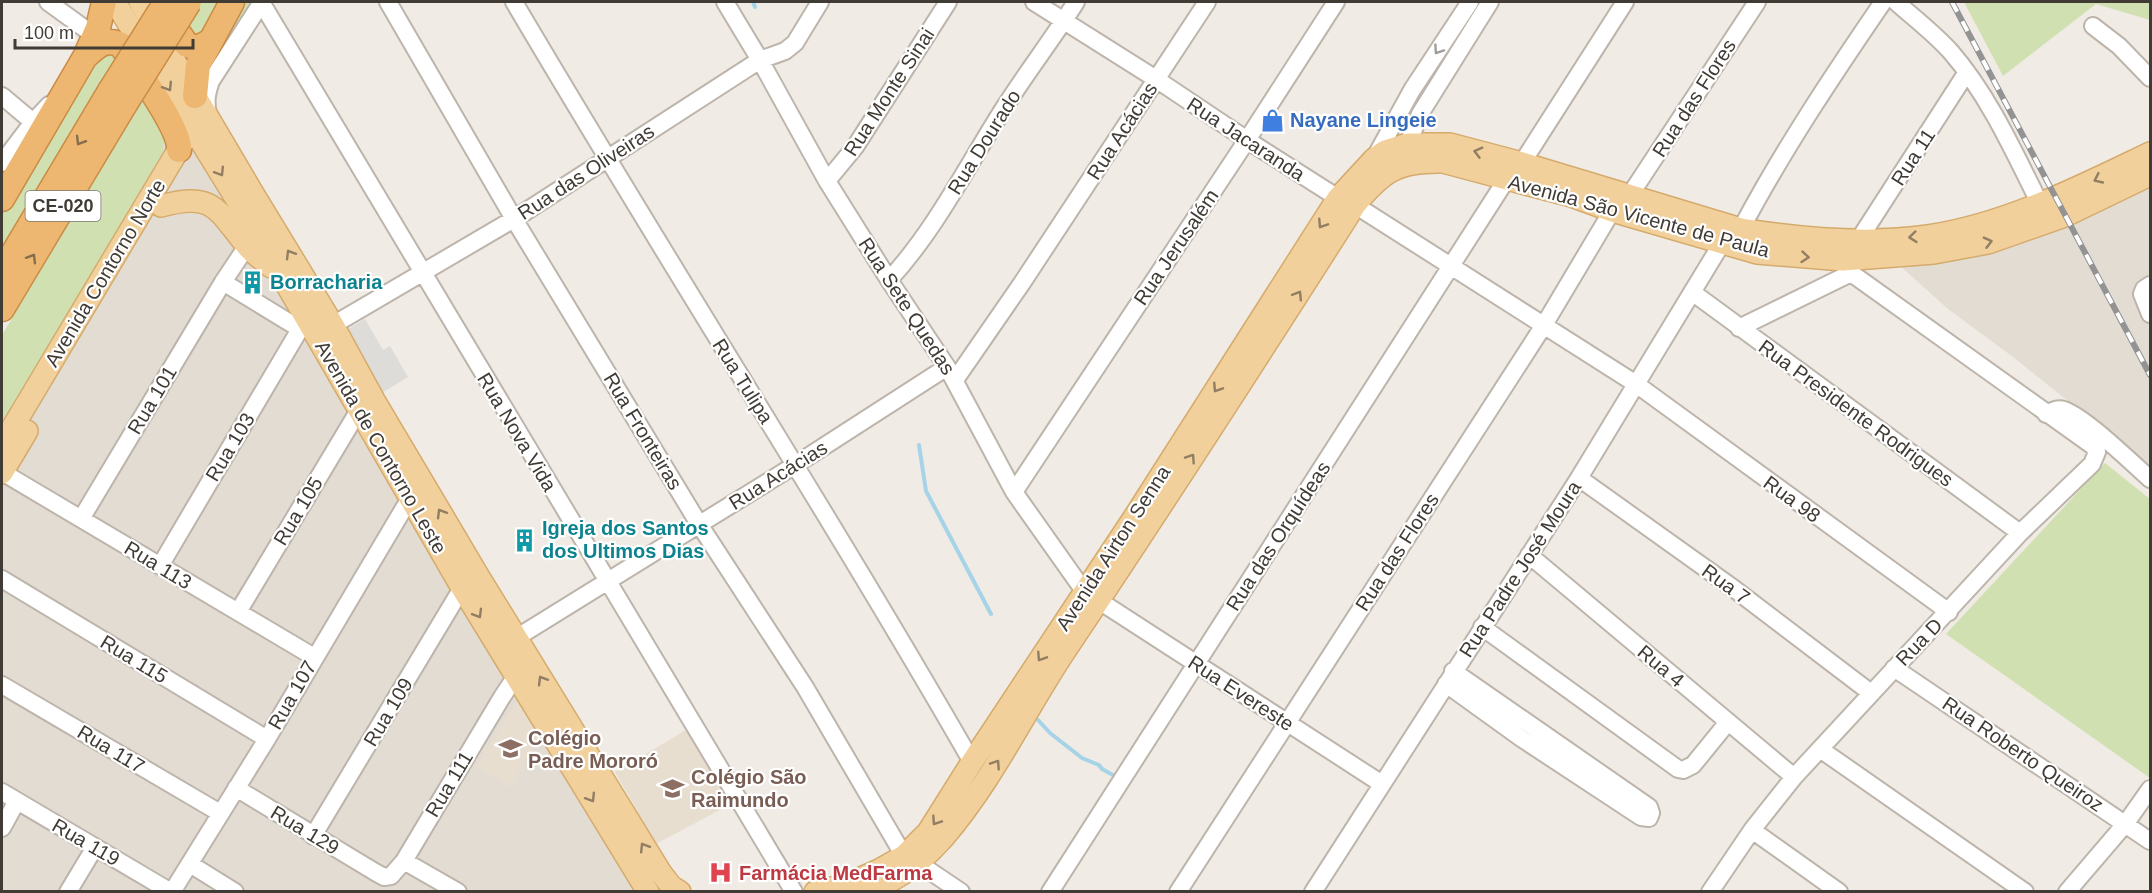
<svg xmlns="http://www.w3.org/2000/svg" width="2152" height="893" font-family="Arial,sans-serif">
	<style>
		.residential { fill: #e3dcd3 }
		.education { fill: #e8ded0 }
		.green { fill: #d0e0b1 }
		.parking { fill: #dedcd9 }
		.lines { fill: none; stroke-linecap: round; stroke-linejoin: round }
		.stream { stroke: #a6d3e7; stroke-width: 4 }
		.minor-casing { stroke: #bdb5ab; stroke-width: 20 }
		.major-casing { stroke: #d5ab6d; stroke-width: 24 }
		.highway-casing { stroke: #ca8b44; stroke-width: 27 }
		.minor { stroke: #fff; stroke-width: 16 }
		.major { stroke: #f2d09b; stroke-width: 21 }
		.highway { stroke: #edb772; stroke-width: 24 }
		.rail-casing { stroke: #939393; stroke-width: 6 }
		.rail { stroke: #fff; stroke-width: 4; stroke-dasharray: 11; stroke-linecap: butt }
		.highway-bridge-casing { stroke: #ca8b44; stroke-width: 27; stroke-linecap: butt }
		.highway-bridge { stroke: #edb772; stroke-width: 24 }
		.oneway { stroke: #a09d9a }
		.oneway2 { stroke: #917e63 }
		.oneway3 { stroke: #866d4d }
		.labels { text-anchor: middle; stroke-width: 4.5; stroke-linejoin: round; paint-order: stroke }
		.shield { fill: #fff; stroke: #7a7672; stroke-width: 1.5 }
		.shield-label { font-size: 18px; font-weight: bold; fill: #413b35 }
		.street-label { font-size: 20px; fill: #413b35; stroke: #fff }
		.shop-label { font-size: 20px; font-weight: bold; fill: #366cbe; stroke: #fff; text-anchor: start }
		.culture-label { font-size: 20px; font-weight: bold; fill: #0d838f; stroke: #fff; text-anchor: start }
		.education-label { font-size: 20px; font-weight: bold; fill: #785e54; stroke: #fff; text-anchor: start }
		.health-label { font-size: 20px; font-weight: bold; fill: #be3a42; stroke: #fff; text-anchor: start }
	</style>
	<rect width="100%" height="100%" fill="#f0ebe4"/>
	<path class="residential" d="M175 61 680 891 2 892V423L163 153Z
		M2150 175V467L2013 357 1948 309 1889 256 1934 253Z"/>
	<path class="education" d="M520 696 543 731 510 787 476 767Z
		M686 730 733 803 656 844 615 772Z"/>
	<path class="green" d="M158 2H253L230 32 197 48Z
		M1964 2H2150V20L2096 4 2003 76Z
		M117 51 165 136 163 152 2 423V335L138 108 106 73 2 247V212L98 54Z
		M2105 463 2150 499V778L1946 634Z"/>
	<path class="parking" d="M365 319 383 350 390 346 408 377 375 397 338 335Z"/>
	<g class="lines">
		<path class="stream" d="M753 2 755 7
			M919 445 926 491 991 614
			M1038 720 1050 733 1082 758 1099 765 1102 769 1113 775"/>
		<defs>
			<path id="minor" d="M48 2 88 31 93 41
				M261 2 794 892
				M388 2 514 219 699 524 805 687 904 856
				M514 2C664 257 824 505 972 762
				M725 2 760 60 827 181 889 280 947 367 1014 492 1084 591 1382 784
				M1034 2 1156 79 1247 140 1338 198
				M1896 2C1914 18 1934 33 1951 52 1989 96 2014 152 2040 204
				M2093 26 2119 46 2150 78
				M2 96 33 122
				M208 114C205 101 207 92 211 81L262 2
				M1408 144 1420 114 1490 2
				M1374 159 1412 90 1470 2
				M2 163 33 122 49 105
				M1522 163 1625 2
				M827 181 855 147 948 2
				M1630 195 1757 2
				M1355 205 1636 384 1949 612
				M1741 229C1783 150 1833 75 1883 2
				M1858 241 1967 72
				M889 280C936 229 967 166 1004 108 1027 72 1053 38 1076 2
				M223 282 300 329H311
				M2150 285 2144 289 2142 294 2150 314
				M1692 292 2020 533
				M333 325 514 219 760 60 785 51 795 43 820 2
				M1739 328 1851 273
				M955 380 1022 283 1207 2
				M2046 414C2052 411 2057 408 2064 410 2085 417 2132 463 2150 479
				M2 472 314 657
				M1579 478 1733 588 1871 693
				M1014 492 1247 140 1336 2
				M81 519 223 282 247 246
				M1529 555 1794 777
				M160 566 300 329
				M2 579 267 739
				M238 612 359 410
				M1482 627 1678 769 1683 770 1693 765 1728 722
				M516 638 795 465 947 367
				M1894 668 2150 841
				M1446 684 1521 738 1641 817 1649 818 1651 813 1649 807 1453 671
				M2 685 220 813
				M1820 749 2025 892
				M236 788 375 872 384 877 391 876 404 861 502 697 516 676
				M2 792 171 892
				M2 828 17 801
				M1752 830 1839 892
				M313 836 462 588
				M404 861 458 892
				M918 863 961 892
				M190 864 235 892
				M68 892 95 847
				M172 892 267 739 410 498
				M1050 892 1506 180
				M1178 892 1544 325 1612 211
				M1313 892 1579 478 1722 243
				M1710 892 1752 830 1794 777 2020 533 2092 464 2097 452 2093 446 1851 273 1843 260
				M2067 892 2126 823 2150 789"/>
			<path id="major" d="M115 2 248 218 462 588 648 892
				M140 2 251 190 333 325 374 400 479 577 661 873 671 886 680 892
				M161 206C213 192 216 208 246 245 252 253 263 260 271 267
				M2 445 186 137
				M2 473 27 431
				M815 892 845 885 879 870 904 856 928 832 972 762 1135 516 1338 198 1374 159 1385 151 1408 144H1450L1522 163 1741 229C1802 239 1866 245 1928 236 2007 224 2079 187 2150 153
				M868 892C898 880 923 861 944 837 992 781 1023 715 1063 654 1162 506 1259 356 1355 205 1383 171 1398 161 1443 162L1571 196 1612 211 1757 253 1843 260 1934 253 1988 243 2065 216 2150 175"/>
			<path id="highway" d="M164 12 187 45 197 48 211 41
				M85 57C96 47 105 37 121 45 134 66 181 128 179 150
				M195 96 198 65 232 2
				M2 199 85 57 98 28 104 2
				M2 272 110 91
				M2 309 125 104"/>
		</defs>
		<use href="#minor" class="minor-casing"/>
		<use href="#major" class="major-casing"/>
		<use href="#highway" class="highway-casing"/>
		<use href="#minor" class="minor"/>
		<use href="#major" class="major"/>
		<use href="#highway" class="highway"/>
		<defs>
			<path id="rail" d="M1952 2 2150 375"/>
		</defs>
		<use href="#rail" class="rail-casing"/>
		<use href="#rail" class="rail"/>
		<defs>
			<path id="highway-bridge" d="M110 91 166 2
				M125 104 189 2"/>
		</defs>
		<use href="#highway-bridge" class="highway-bridge-casing"/>
		<use href="#highway-bridge" class="highway-bridge"/>
	</g>
	<defs><path id="oneway-chevron" d="M-2-3.5L2.5 0L-2 3.5" fill="none" stroke-width="1.6" stroke-linecap="round" stroke-linejoin="round" transform="scale(1.5)"/></defs>
	<use class="oneway" href="#oneway-chevron" transform="translate(1438 50) rotate(124)"/>
	<g class="oneway2">
		<use href="#oneway-chevron" transform="translate(168 87) rotate(58)"/>
		<use href="#oneway-chevron" transform="translate(1478 152) rotate(-165)"/>
		<use href="#oneway-chevron" transform="translate(220 172) rotate(58)"/>
		<use href="#oneway-chevron" transform="translate(2098 179) rotate(155)"/>
		<use href="#oneway-chevron" transform="translate(1322 224) rotate(123)"/>
		<use href="#oneway-chevron" transform="translate(1913 237) rotate(174)"/>
		<use href="#oneway-chevron" transform="translate(1988 242) rotate(-15)"/>
		<use href="#oneway-chevron" transform="translate(290 254) rotate(-121)"/>
		<use href="#oneway-chevron" transform="translate(1805 257) rotate(5)"/>
		<use href="#oneway-chevron" transform="translate(1298 295) rotate(-58)"/>
		<use href="#oneway-chevron" transform="translate(1217 388) rotate(123)"/>
		<use href="#oneway-chevron" transform="translate(1191 458) rotate(-56)"/>
		<use href="#oneway-chevron" transform="translate(441 513) rotate(-121)"/>
		<use href="#oneway-chevron" transform="translate(478 614) rotate(59)"/>
		<use href="#oneway-chevron" transform="translate(1041 657) rotate(123)"/>
		<use href="#oneway-chevron" transform="translate(542 680) rotate(-121)"/>
		<use href="#oneway-chevron" transform="translate(996 764) rotate(-56)"/>
		<use href="#oneway-chevron" transform="translate(591 798) rotate(58)"/>
		<use href="#oneway-chevron" transform="translate(936 821) rotate(124)"/>
		<use href="#oneway-chevron" transform="translate(644 847) rotate(-122)"/>
	</g>
	<g class="oneway3">
		<use href="#oneway-chevron" transform="translate(80 141) rotate(121)"/>
		<use href="#oneway-chevron" transform="translate(32 258) rotate(-59)"/>
	</g>
	<defs>
		<symbol id="shop-bare" viewBox="-9 -9 18 18"><path d="M-5-2.5h2.3a2.7 3.5 0 0 1 5.4 0H5L5.5 6h-11ZM-1.5-2.5h3a1.5 2.3 0 0 0-3 0Z" fill="#3f7fe0" stroke="#fff" stroke-width="2.5" paint-order="stroke"/></symbol>
		<symbol id="building-bare" viewBox="-9 -9 18 18"><path d="M-4-6H4V6H1V3H-1V6H-4ZM-2.5-4.3h1.7v1.8h-1.7ZM.8-4.3h1.7v1.8H.8ZM-2.5-1h1.7V.8h-1.7ZM.8-1h1.7V.8H.8Z" fill="#0f9aa8" stroke="#fff" stroke-width="2.5" paint-order="stroke"/></symbol>
		<symbol id="school-bare" viewBox="-9 -9 18 18"><path d="M0-5L7-2L0 1L-7-2ZM-4 1L0 2.5L4 1V4Q0 6-4 4Z" fill="#8d6e63" stroke="#fff" stroke-width="2.5" paint-order="stroke"/></symbol>
		<symbol id="hospital-bare" viewBox="-9 -9 18 18"><path d="M-5-5h3v3.5h4V-5h3V5h-3V1.5h-4V5h-3Z" fill="#e0444e" stroke="#fff" stroke-width="2.5" paint-order="stroke"/></symbol>
	</defs>
	<g fill-rule="evenodd">
		<use href="#shop-bare" x="1256" y="104" width="33" height="33"/>
		<use href="#building-bare" x="236" y="266" width="33" height="33"/>
		<use href="#building-bare" x="508" y="524" width="33" height="33"/>
		<use href="#school-bare" x="494" y="732" width="33" height="33"/>
		<use href="#school-bare" x="656" y="772" width="33" height="33"/>
		<use href="#hospital-bare" x="704" y="856" width="33" height="33"/>
	</g>
	<g class="labels">
		<rect class="shield" x="25.5" y="191" width="75" height="30" rx="4.5"/>
		<g class="shield-label">
			<text x="63" y="212">CE-020</text>
		</g>
		<g class="street-label">
			<text transform="translate(889 92) rotate(-57)" y="7">Rua Monte Sinai</text>
			<text transform="translate(1694 98) rotate(-57)" y="7">Rua das Flores</text>
			<text transform="translate(1122 131) rotate(-57)" y="7">Rua Acácias</text>
			<text transform="translate(1246 139) rotate(33)" y="7">Rua Jacaranda</text>
			<text transform="translate(984 142) rotate(-58)" y="7">Rua Dourado</text>
			<text transform="translate(1913 157) rotate(-57)" y="7">Rua 11</text>
			<text transform="translate(586 172) rotate(-33)" y="7">Rua das Oliveiras</text>
			<text transform="translate(1639 216) rotate(15)" y="7">Avenida São Vicente de Paula</text>
			<text transform="translate(1176 247) rotate(-56)" y="7">Rua Jerusalém</text>
			<text transform="translate(105 273) rotate(-59)" y="7">Avenida Contorno Norte</text>
			<text transform="translate(907 306) rotate(57)" y="7">Rua Sete Quedas</text>
			<text transform="translate(743 381) rotate(58)" y="7">Rua Tulipa</text>
			<text transform="translate(152 400) rotate(-59)" y="7">Rua 101</text>
			<text transform="translate(1856 413) rotate(36)" y="7">Rua Presidente Rodrigues</text>
			<text transform="translate(643 431) rotate(59)" y="7">Rua Fronteiras</text>
			<text transform="translate(517 432) rotate(59)" y="7">Rua Nova Vida</text>
			<text transform="translate(230 447) rotate(-59)" y="7">Rua 103</text>
			<text transform="translate(381 447) rotate(60)" y="7">Avenida de Contorno Leste</text>
			<text transform="translate(778 475) rotate(-32)" y="7">Rua Acácias</text>
			<text transform="translate(1792 499) rotate(36)" y="7">Rua 98</text>
			<text transform="translate(298 511) rotate(-59)" y="7">Rua 105</text>
			<text transform="translate(1278 536) rotate(-57)" y="7">Rua das Orquídeas</text>
			<text transform="translate(1113 548) rotate(-57)" y="7">Avenida Airton Senna</text>
			<text transform="translate(1397 552) rotate(-57)" y="7">Rua das Flores</text>
			<text transform="translate(158 565) rotate(31)" y="7">Rua 113</text>
			<text transform="translate(1520 569) rotate(-57)" y="7">Rua Padre José Moura</text>
			<text transform="translate(1726 584) rotate(36)" y="7">Rua 7</text>
			<text transform="translate(1919 642) rotate(-46)" y="7">Rua D</text>
			<text transform="translate(134 659) rotate(31)" y="7">Rua 115</text>
			<text transform="translate(1661 666) rotate(40)" y="7">Rua 4</text>
			<text transform="translate(1241 693) rotate(33)" y="7">Rua Evereste</text>
			<text transform="translate(292 695) rotate(-60)" y="7">Rua 107</text>
			<text transform="translate(388 712) rotate(-59)" y="7">Rua 109</text>
			<text transform="translate(111 749) rotate(31)" y="7">Rua 117</text>
			<text transform="translate(2023 754) rotate(34)" y="7">Rua Roberto Queiroz</text>
			<text transform="translate(449 784) rotate(-59)" y="7">Rua 111</text>
			<text transform="translate(305 830) rotate(31)" y="7">Rua 129</text>
			<text transform="translate(86 842) rotate(30)" y="7">Rua 119</text>
		</g>
		<g class="shop-label">
			<text x="1290" y="127">Nayane Lingeie</text>
		</g>
		<g class="culture-label">
			<text x="270" y="289">Borracharia</text>
			<text x="542" y="535">Igreja dos Santos<tspan x="542" dy="23">dos Ultimos Dias</tspan></text>
		</g>
		<g class="education-label">
			<text x="528" y="745">Colégio<tspan x="528" dy="23">Padre Mororó</tspan></text>
			<text x="691" y="784">Colégio São<tspan x="691" dy="23">Raimundo</tspan></text>
		</g>
		<g class="health-label">
			<text x="739" y="880">Farmácia MedFarma</text>
		</g>
	</g>
	<rect width="2152" height="893" fill="none" stroke="#413b35" stroke-width="6"/>
	<path d="M15 39v9h178v-9" fill="none" stroke="#413b35" stroke-width="3"/>
	<text x="24" y="39" font-size="18" fill="#413b35" stroke="#ffffff" stroke-width="4.5" paint-order="stroke">100 m</text>
</svg>
